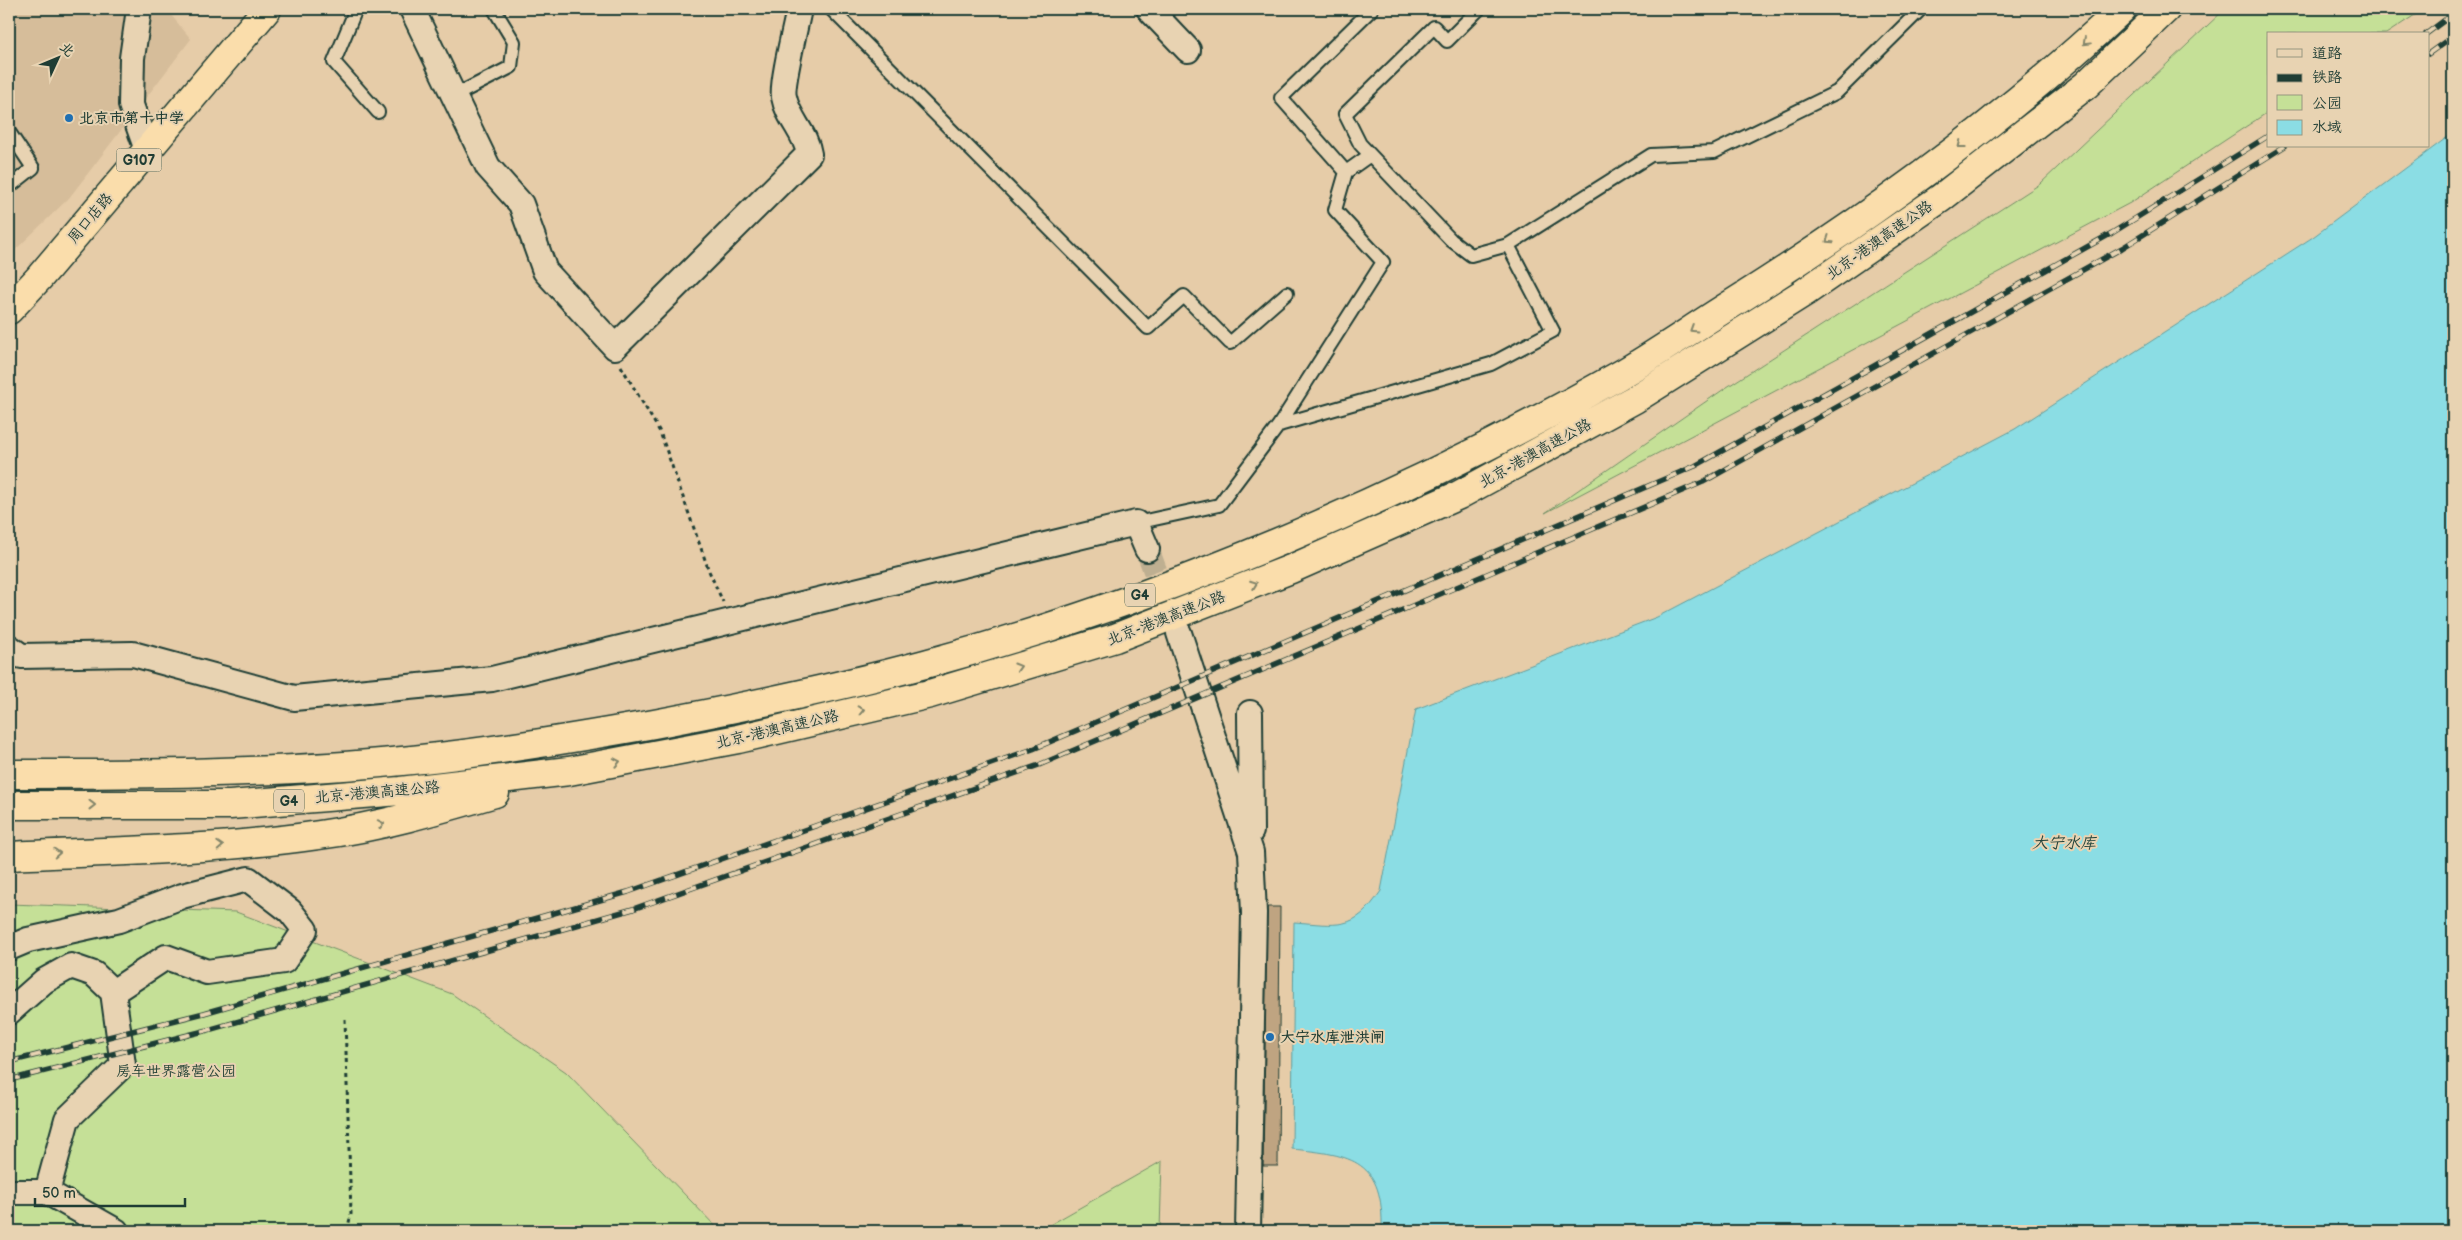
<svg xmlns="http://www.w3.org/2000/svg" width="2462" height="1240" font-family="'Balsamiq Sans','LXGW WenKai TC',sans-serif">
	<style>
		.built { fill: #d6bd9a }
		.green { fill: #c5e097; stroke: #728e66 }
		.water { fill: #8bdde4; stroke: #609d9e }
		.building { fill: #bfa481; stroke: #1f3d34 }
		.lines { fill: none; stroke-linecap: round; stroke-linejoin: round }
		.minor-tunnel { stroke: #beaf91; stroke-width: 24; stroke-dasharray: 24 12; stroke-linecap: butt }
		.service-casing { stroke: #1f3d34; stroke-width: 16 }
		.minor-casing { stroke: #1f3d34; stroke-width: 28 }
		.trunk-casing { stroke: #1f3d34; stroke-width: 31 }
		.motorway-casing { stroke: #1f3d34; stroke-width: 31 }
		.path { stroke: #1f3d34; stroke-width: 3; stroke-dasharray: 4 4; stroke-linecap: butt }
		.service { stroke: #e8d3b2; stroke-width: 12 }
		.minor { stroke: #e8d3b2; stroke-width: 24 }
		.trunk { stroke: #faddab; stroke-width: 28 }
		.motorway { stroke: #faddab; stroke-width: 28 }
		.rail-casing { stroke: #1f3d34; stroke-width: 5.5 }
		.rail { stroke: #e8d3b2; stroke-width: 4; stroke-dasharray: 11; stroke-linecap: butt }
		.oneway { stroke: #82856a }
		.poi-dot { fill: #1f6fb2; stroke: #e8d3b2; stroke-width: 2 }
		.labels { text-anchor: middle; stroke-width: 4; stroke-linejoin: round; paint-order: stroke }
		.shield { fill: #e8d3b2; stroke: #5b6a5a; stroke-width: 1 }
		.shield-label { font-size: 14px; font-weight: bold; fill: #1f3d34 }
		.poi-label { font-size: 15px; font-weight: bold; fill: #1f3d34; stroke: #e8d3b2; text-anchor: start }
		.street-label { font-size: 15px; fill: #1f3d34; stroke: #e8d3b2 }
		.park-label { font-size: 15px; fill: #274539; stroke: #e8d3b2 }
		.water-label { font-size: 16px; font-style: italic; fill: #24453d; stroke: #e8d3b2 }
	</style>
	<rect width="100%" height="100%" fill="#e6cca8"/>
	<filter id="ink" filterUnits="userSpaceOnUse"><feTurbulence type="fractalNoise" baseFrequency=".02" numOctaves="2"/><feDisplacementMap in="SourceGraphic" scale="10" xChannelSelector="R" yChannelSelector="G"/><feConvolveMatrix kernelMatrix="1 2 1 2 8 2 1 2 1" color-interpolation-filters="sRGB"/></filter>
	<g filter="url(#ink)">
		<path class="built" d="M9 9H166L191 39 69 198 9 256Z"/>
		<path class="green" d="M2225 9H2424L2386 34H2268V112L2130 203 1545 513 1724 389 2040 184Z
			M9 904 236 912 452 994 566 1072 720 1231H9Z
			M1162 1161 1160 1231H1039Z"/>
		<path class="water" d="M2453 133V1231H1382C1384 1160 1353 1155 1292 1149L1294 922C1338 925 1354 932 1381 891L1416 709 1657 617 2015 429 2313 237Z"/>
		<path class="building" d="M1267 907H1280L1278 1166H1263Z"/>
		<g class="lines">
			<path class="minor-tunnel" d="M1147 549 1178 632"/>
			<defs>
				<path id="service" d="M356 9 334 62 378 112
					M831 9 1148 328 1184 296 1230 343 1287 293
					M1479 9 1447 41 1434 27 1345 114 1360 144 1451 240 1471 255 1508 245 1651 155 1714 152 1837 92 1921 9
					M454 96 511 67 514 42 494 9
					M9 132 33 168 9 187
					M1346 172 1281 98 1372 9
					M1279 425 1491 364 1553 331 1508 245
					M1136 523 1219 505 1279 425 1383 262 1335 210 1346 172 1370 155"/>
				<path id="minor" d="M139 9 132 58 131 105 147 150
					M412 9 488 167 521 204 545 271 615 347 809 154C806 133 788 119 784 97 781 85 796 25 799 9
					M1149 9 1188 50
					M1179 633 1251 852 1254 913 1248 1231
					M9 647 21 656 133 654 294 698 492 679 1136 523 1147 549
					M1250 713 1251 831
					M9 948 28 940 119 920 182 896 248 879 290 911 305 930 284 961 207 972 166 957 113 992
					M9 1012 44 981 71 966 94 974 113 992 123 1065 67 1119 47 1192 116 1231
					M9 1192H47"/>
				<path id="trunk" d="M9 310 39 278 267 9"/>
				<path id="motorway" d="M9 774C140 774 271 774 402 761 486 753 570 739 654 724 744 707 836 688 925 664 1162 600 1404 497 1618 376 1658 353 1696 326 1735 302 1872 216 2004 120 2122 9
					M9 805H230L400 791 569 771 738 739 930 694 1115 638 1291 569 1459 495 1635 399 1805 292 1941 198 2086 85 2166 9
					M9 856C112 851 216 850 319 835 379 827 437 810 495 793"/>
			</defs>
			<use href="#service" class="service-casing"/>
			<use href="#minor" class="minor-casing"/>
			<use href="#trunk" class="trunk-casing"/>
			<use href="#motorway" class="motorway-casing"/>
			<path class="path" d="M621 366 660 432 709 571 723 602
				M345 1019 351 1214 347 1231"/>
			<use href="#service" class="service"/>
			<use href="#minor" class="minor"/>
			<use href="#trunk" class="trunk"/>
			<use href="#motorway" class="motorway"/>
			<defs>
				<path id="rail" d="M2426 34 2453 14
					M2428 54 2453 36
					M9 1062 204 1013 628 892 1033 749 1695 466 2112 233 2268 136
					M9 1080 208 1030 633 909 1039 765 1703 482 2122 248 2285 146"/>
			</defs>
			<use href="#rail" class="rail-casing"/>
			<use href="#rail" class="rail"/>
		</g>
		<defs><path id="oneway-chevron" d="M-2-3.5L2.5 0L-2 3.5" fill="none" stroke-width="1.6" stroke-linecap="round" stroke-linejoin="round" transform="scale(1.25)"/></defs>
		<g class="oneway">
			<use href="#oneway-chevron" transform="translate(2086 42) rotate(137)"/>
			<use href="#oneway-chevron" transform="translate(1961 145) rotate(142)"/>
			<use href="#oneway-chevron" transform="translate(1829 240) rotate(145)"/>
			<use href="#oneway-chevron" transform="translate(1693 329) rotate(148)"/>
			<use href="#oneway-chevron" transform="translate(1254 584) rotate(-21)"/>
			<use href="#oneway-chevron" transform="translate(1018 667) rotate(-17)"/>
			<use href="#oneway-chevron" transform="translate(861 710) rotate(-13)"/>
			<use href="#oneway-chevron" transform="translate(617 762) rotate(-11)"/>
			<use href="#oneway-chevron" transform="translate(92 805)"/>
			<use href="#oneway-chevron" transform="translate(381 824) rotate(-11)"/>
			<use href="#oneway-chevron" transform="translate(220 846) rotate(-3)"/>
			<use href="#oneway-chevron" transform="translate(57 853) rotate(-3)"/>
		</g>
	</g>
	<g class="poi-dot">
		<circle cx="69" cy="118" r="5"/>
		<circle cx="1270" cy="1037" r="5"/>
	</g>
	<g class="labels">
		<g class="shield">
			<rect x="116.5" y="148.5" width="45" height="23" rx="4"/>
			<rect x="1125" y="583.5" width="30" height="23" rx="4"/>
			<rect x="274" y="789.5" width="30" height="23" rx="4"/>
		</g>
		<g class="shield-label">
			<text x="139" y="165">G107</text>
			<text x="1140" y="600">G4</text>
			<text x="289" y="806">G4</text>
		</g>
		<g class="poi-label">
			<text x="79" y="123">北京市第十中学</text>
			<text x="1280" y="1042">大宁水库泄洪闸</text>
		</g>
		<g class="street-label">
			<text transform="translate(90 218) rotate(-50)" y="5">周口店路</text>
			<text transform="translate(1879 240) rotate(-35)" y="5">北京-港澳高速公路</text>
			<text transform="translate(1535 453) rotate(-29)" y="5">北京-港澳高速公路</text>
			<text transform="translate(1166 618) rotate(-21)" y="5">北京-港澳高速公路</text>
			<text transform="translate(777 729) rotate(-13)" y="5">北京-港澳高速公路</text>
			<text transform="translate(377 792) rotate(-5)" y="5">北京-港澳高速公路</text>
		</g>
		<g class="park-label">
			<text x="176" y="1076">房车世界露营公园</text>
		</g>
		<g class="water-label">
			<text x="2064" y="848">大宁水库</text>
		</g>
	</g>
	<rect width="2462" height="1240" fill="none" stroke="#e8d3b2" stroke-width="30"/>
	<rect x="15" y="15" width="2432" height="1210" fill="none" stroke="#1f3d34" stroke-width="2" filter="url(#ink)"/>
	<rect x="2267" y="32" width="162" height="115" fill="#e8d3b2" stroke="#989780"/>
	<rect x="2277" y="49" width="25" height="8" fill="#e8d3b2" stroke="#989780"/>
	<text x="2312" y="58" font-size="15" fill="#1f3d34">道路</text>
	<rect x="2277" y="74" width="25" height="8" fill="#1f3d34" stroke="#989780"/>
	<text x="2312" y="82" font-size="15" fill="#1f3d34">铁路</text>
	<rect x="2277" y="95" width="25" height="15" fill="#c5e097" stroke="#989780"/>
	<text x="2312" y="108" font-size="15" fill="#1f3d34">公园</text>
	<rect x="2277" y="120" width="25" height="15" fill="#8bdde4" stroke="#989780"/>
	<text x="2312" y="132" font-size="15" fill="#1f3d34">水域</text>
	<g transform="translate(58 58) rotate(46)" stroke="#e8d3b2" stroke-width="4" paint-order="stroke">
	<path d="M0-4L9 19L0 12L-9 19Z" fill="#1f3d34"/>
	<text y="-8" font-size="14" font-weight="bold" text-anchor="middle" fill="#1f3d34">北</text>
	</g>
	<path d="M35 1198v8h150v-8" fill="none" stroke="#1f3d34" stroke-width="2.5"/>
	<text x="42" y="1198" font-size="15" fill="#1f3d34" stroke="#e8d3b2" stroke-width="4" paint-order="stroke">50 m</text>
</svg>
